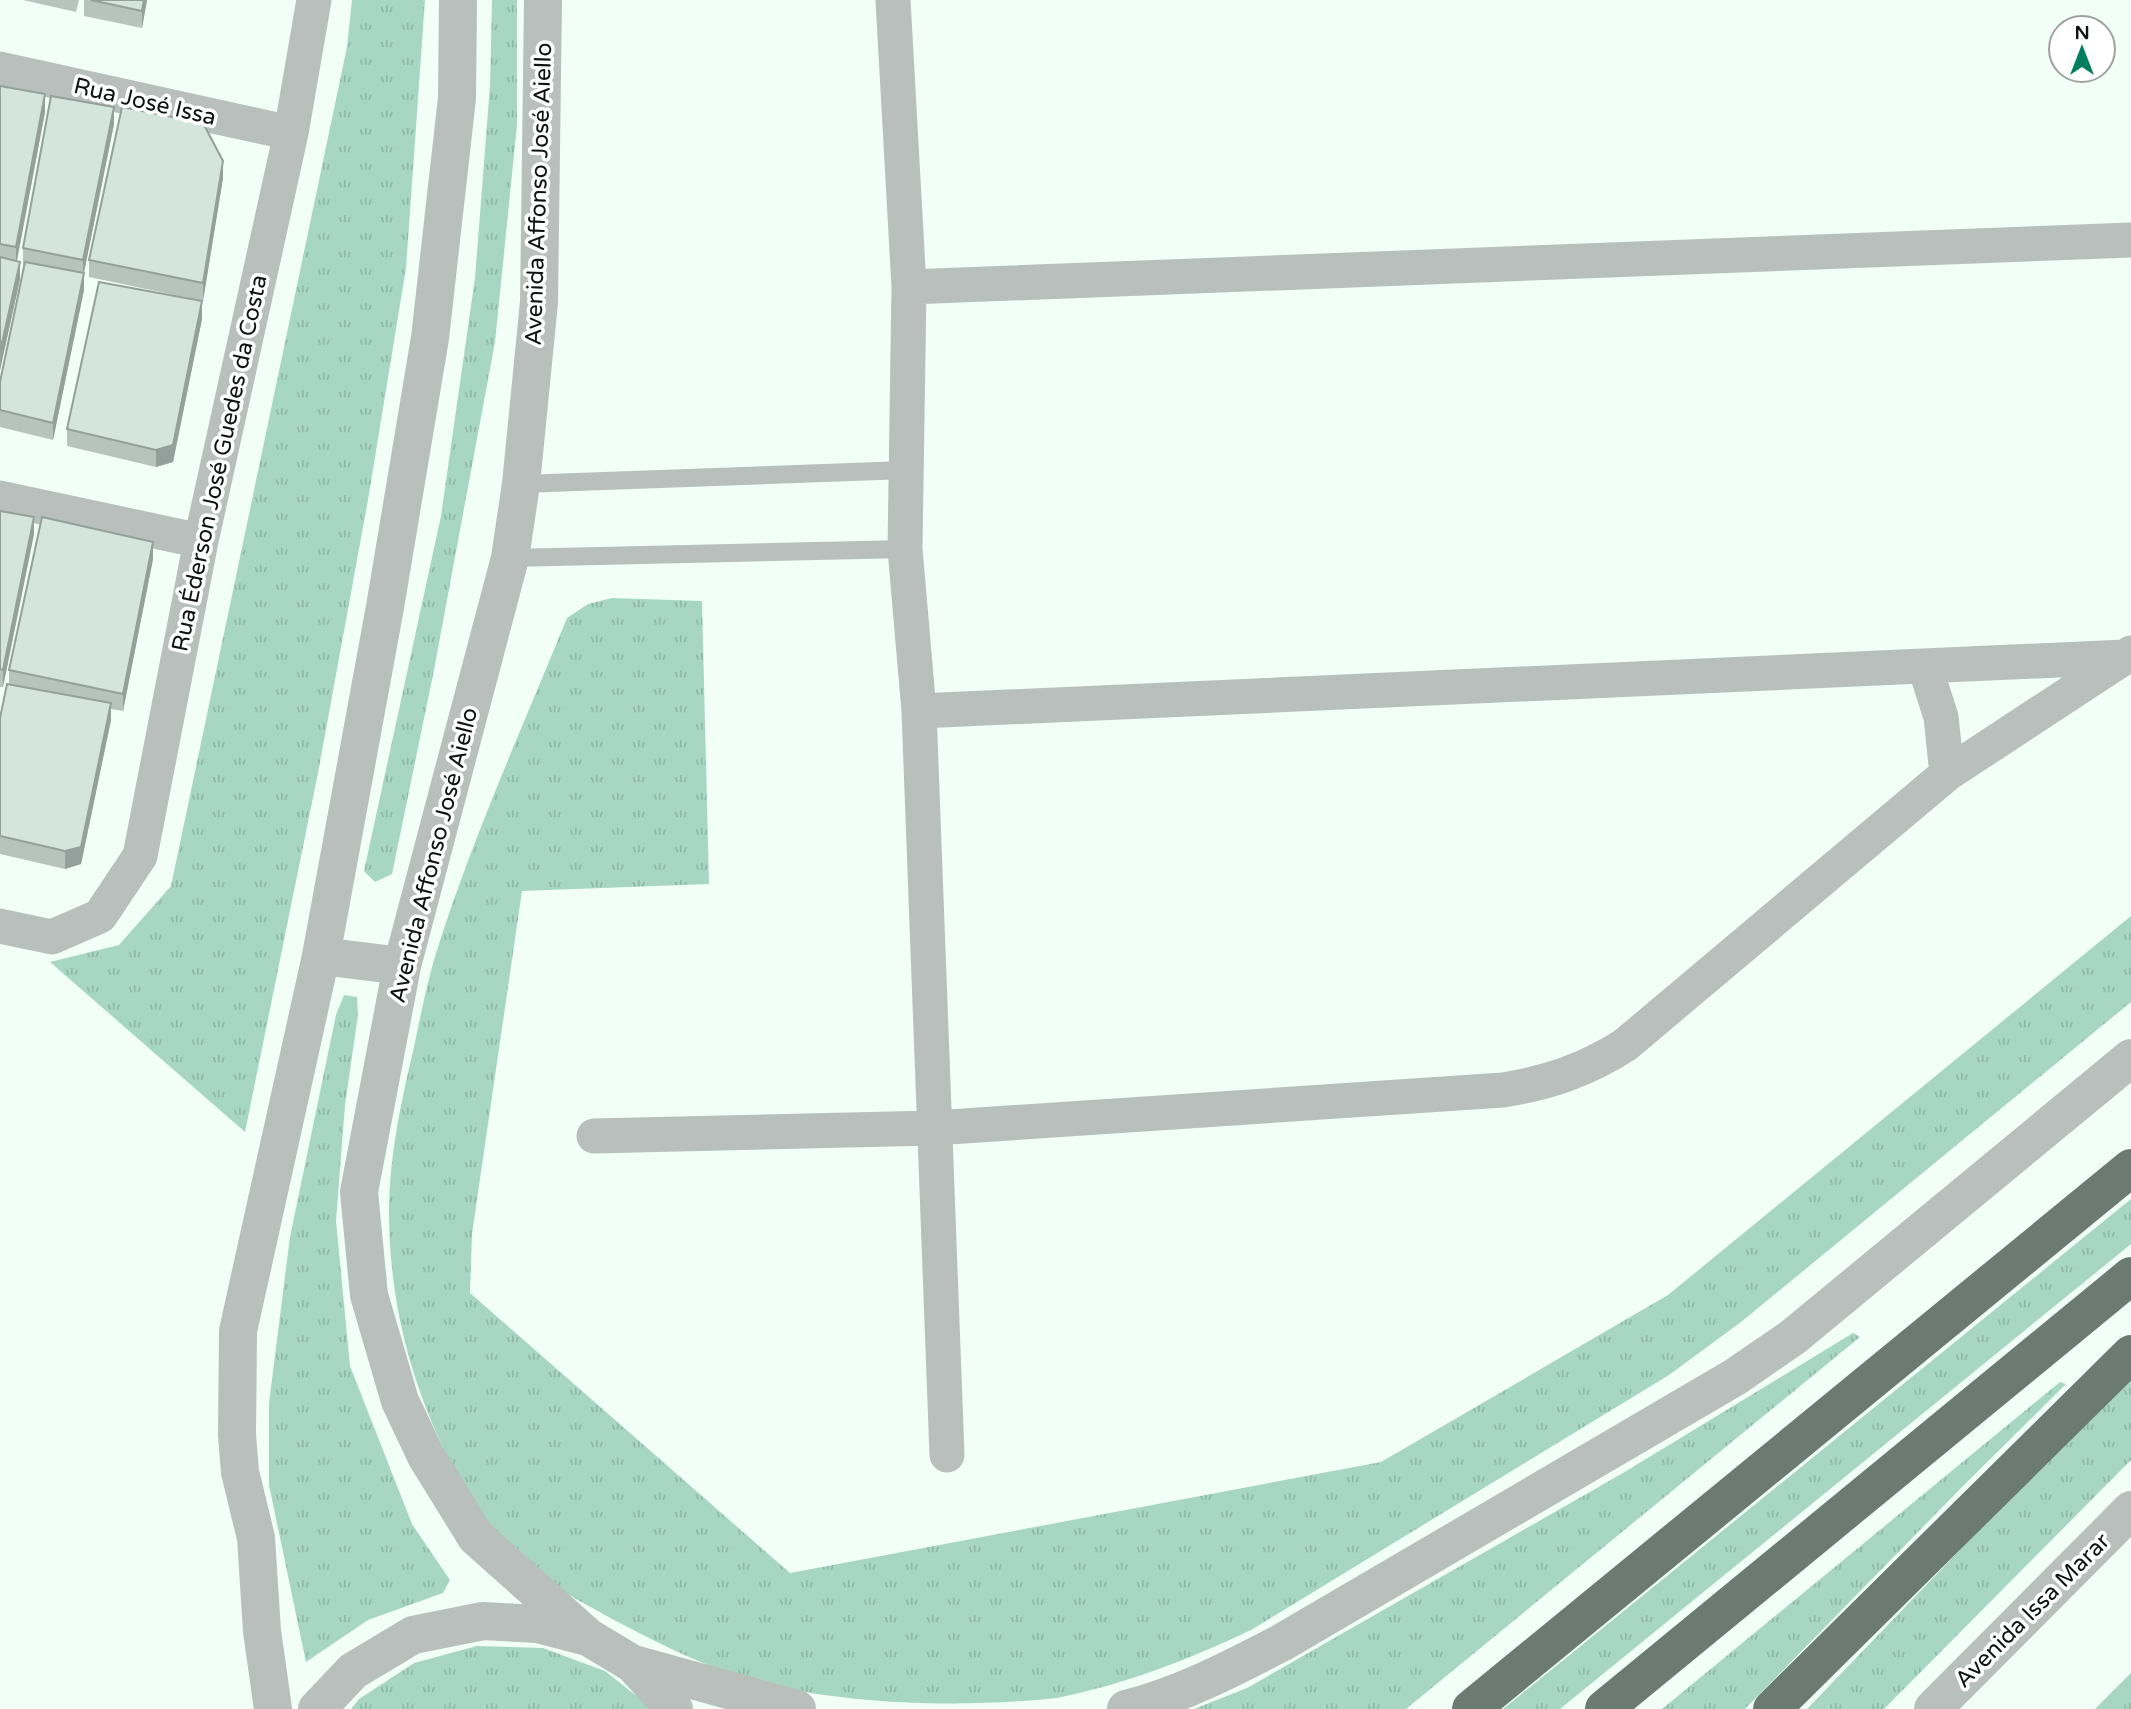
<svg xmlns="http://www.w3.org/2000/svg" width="2131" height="1709" font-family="'Varela Round',sans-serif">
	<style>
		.grass { fill: url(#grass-tufts) }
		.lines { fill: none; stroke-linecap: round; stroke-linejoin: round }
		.service { stroke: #b8bfbc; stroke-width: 18 }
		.minor { stroke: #b8bfbc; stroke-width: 35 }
		.tertiary { stroke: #b8bfbc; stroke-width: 38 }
		.motorway { stroke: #6b7b74; stroke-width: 38 }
		.wall { fill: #b5c5be }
		.shaded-wall { fill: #94a09b }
		.building { fill: #d3e5dd; stroke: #94a09b; stroke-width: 2 }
		.labels { text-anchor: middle; stroke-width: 7; stroke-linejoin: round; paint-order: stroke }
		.street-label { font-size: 23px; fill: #0e1411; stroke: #fff }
	</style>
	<defs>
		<pattern id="grass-tufts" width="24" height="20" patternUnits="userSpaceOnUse" patternTransform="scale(1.75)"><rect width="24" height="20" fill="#a7d7c2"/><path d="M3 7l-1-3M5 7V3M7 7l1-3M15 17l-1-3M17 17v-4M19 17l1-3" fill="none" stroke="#8fb8a6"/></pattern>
	</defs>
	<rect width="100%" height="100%" fill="#f1fff8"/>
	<path class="grass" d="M352 0H425L406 268 368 500 318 773 245 1132 50 962 119 945 171 886 347 47Z
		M492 0H517V125L495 342 434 670 392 874 375 882 364 871 441 516 475 278 490 86Z
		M612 598 702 601 709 884 522 891 472 1234 470 1293 790 1573 1381 1462 1668 1295 2131 916V1002L1741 1322 1669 1375 1251 1630C1188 1660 1126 1684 1057 1698 955 1709 810 1706 713 1667 680 1654 648 1638 616 1621 593 1608 568 1596 547 1580 519 1559 486 1525 466 1496 458 1484 453 1469 447 1456 409 1377 390 1302 389 1215 389 1157 401 1102 414 1047 420 1018 426 988 434 960 470 843 521 731 567 618L588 604Z
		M344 995 357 997 358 1015 345 1105 336 1221 350 1366 412 1524 450 1580 443 1593 368 1620 306 1662 269 1485V1403L290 1237 336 1015Z
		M2131 1199V1244L1560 1709H1503Z
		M1853 1333 1860 1337 1406 1709H1194L1247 1688 1623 1473Z
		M2131 1372V1460L1884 1709H1807Z
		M2060 1382 2066 1384 1964 1485 1745 1709H1662Z
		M477 1646 543 1648 605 1671 653 1709H351L359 1699 414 1663Z
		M2131 1673V1709H2095Z"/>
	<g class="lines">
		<path class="service" d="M521 484 906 470
			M510 558 905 549"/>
		<path class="minor" d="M893 0 909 287 905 549 919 711 947 1455
			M0 69 291 133
			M909 287 2131 240
			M0 498 201 541
			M1925 667 1941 717 1947 774
			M919 711 2125 657
			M0 926 52 937 100 916 140 856 201 541 291 133 314 0
			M594 1136 934 1128 1503 1090C1548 1083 1586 1070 1625 1045L1947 774 2131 653"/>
		<path class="tertiary" d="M543 0 539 302 521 484 510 558 402 966 359 1192 369 1295 400 1401 426 1456 476 1537 588 1637
			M321 956 402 966
			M634 1664 797 1709
			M273 1709 262 1631 256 1538 240 1472 237 1435 238 1331 321 956 385 607 430 338 457 98 458 0
			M317 1709 353 1671 413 1635 483 1621 538 1624 588 1637 633 1664 674 1709
			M1126 1709C1181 1695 1231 1669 1281 1643L1735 1377 1793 1337 2131 1058
			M1933 1709 2131 1510"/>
		<path class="motorway" d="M1471 1709 2131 1168
			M1604 1709 2131 1276
			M1772 1709 2131 1354"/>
	</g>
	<path class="wall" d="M23 0H79L76 12Z
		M84 0H147L142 28 84 16Z
		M0 86 45 112 17 261 20 279 0 370Z
		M114 124 84 273V290L53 440 0 427V382L24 266 23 265V248Z
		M223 178 203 301 89 277V260Z
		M202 319 173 462 156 467 67 446V429Z
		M0 511 34 534 3 687H0V698Z
		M153 559 123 711 111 709V720L81 864 65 869 0 854V718L9 684V670Z"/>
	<path class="shaded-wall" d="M144 0H147L142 28V11Z
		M45 94V112L16 265V247Z
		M114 107V124L83 277V260Z
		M223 161V178L203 301V283Z
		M20 262V279L0 370V352Z
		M84 273V290L53 440V423Z
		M202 301V319L173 462 156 467V450Z
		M34 517V534L3 687V670Z
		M153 542V559L123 711V694Z
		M111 703V720L81 864 65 869V851Z"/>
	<path class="building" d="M91 0H144L142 11Z
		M0 86 45 94 16 247 0 244Z
		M51 96 114 107 83 260 23 248Z
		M122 107 203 123 223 161 203 283 89 260Z
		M0 257 20 262 0 352Z
		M25 262 84 273 53 423 0 410V382Z
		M99 282 202 301 173 445 156 450 67 429Z
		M0 511 34 517 3 670 0 669Z
		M42 517 153 542 123 694 9 670Z
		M7 684 111 703 81 847 65 851 0 836V718Z"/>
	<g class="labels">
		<g class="street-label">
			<text transform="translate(145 101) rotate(13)" y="8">Rua José Issa</text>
			<text transform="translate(538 194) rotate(-88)" y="8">Avenida Affonso José Aiello</text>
			<text transform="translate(219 463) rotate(-78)" y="8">Rua Éderson José Guedes da Costa</text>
			<text transform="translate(433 855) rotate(-76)" y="8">Avenida Affonso José Aiello</text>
			<text transform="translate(2032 1610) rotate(-45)" y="8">Avenida Issa Marar</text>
		</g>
	</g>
	<g transform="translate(2082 49)"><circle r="33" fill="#ffffff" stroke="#9fa1a0" stroke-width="2"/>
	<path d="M0-5L12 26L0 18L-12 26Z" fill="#017e5d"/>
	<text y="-10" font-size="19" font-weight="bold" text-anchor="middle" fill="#0e1411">N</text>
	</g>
</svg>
